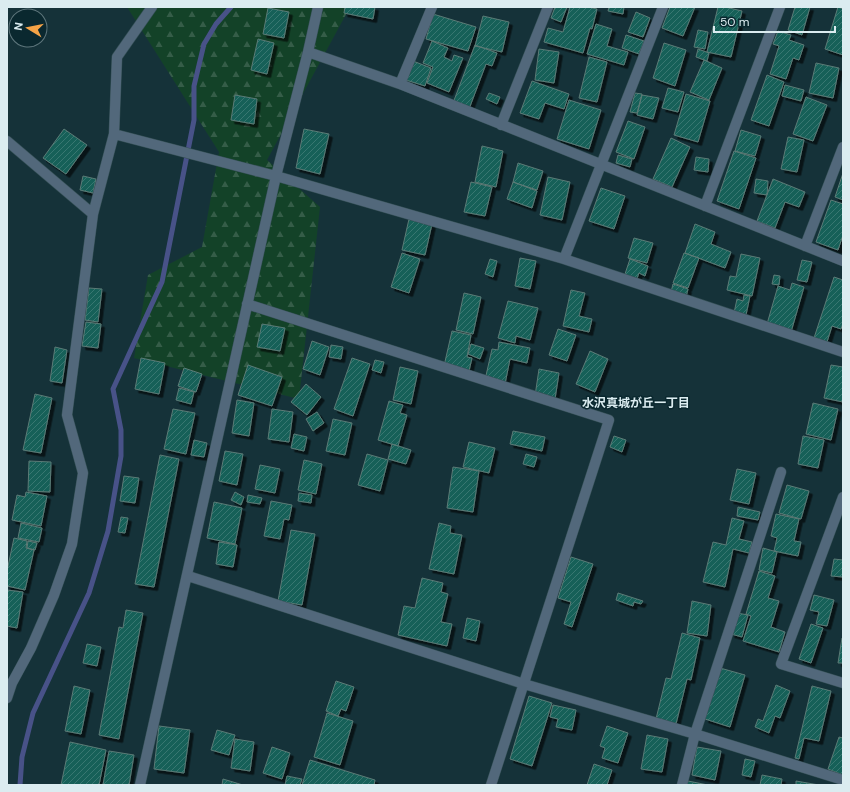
<svg xmlns="http://www.w3.org/2000/svg" width="850" height="792" font-family="'DM Sans','Noto Sans JP',sans-serif">
	<style>
		.forest { fill: url(#forest-firs) }
		.lines { fill: none; stroke-linecap: round; stroke-linejoin: round }
		.stream { stroke: #485288; stroke-width: 5 }
		.building { fill: url(#building-hatch); stroke: #5b7b76; filter: url(#shadow) }
		.minor-casing { stroke: #355056; stroke-width: 11 }
		.minor { stroke: #52687b; stroke-width: 10 }
		.labels { text-anchor: middle; stroke-width: 3; stroke-linejoin: round; paint-order: stroke }
		.neighbourhood-label { font-size: 12px; font-weight: bold; fill: #dbecf0; stroke: #0a282f }
	</style>
	<defs>
		<pattern id="forest-firs" width="22" height="20" patternUnits="userSpaceOnUse"><rect width="22" height="20" fill="#134228"/><path d="M5 1l3.5 6h-7zM16 11l3.5 6h-7z" fill="#355d48"/></pattern>
		<pattern id="building-hatch" width="6" height="6" patternUnits="userSpaceOnUse"><rect width="6" height="6" fill="#166059"/><path d="M-1 1l2-2M0 6l6-6M5 7l2-2" fill="none" stroke="#377771"/></pattern>
		<filter id="shadow"><feDropShadow dx="3.5" dy="3.5" stdDeviation="0" flood-color="#0009"/></filter>
	</defs>
	<rect width="100%" height="100%" fill="#153239"/>
	<path class="forest" d="M127 7H350L267 160 320 207 299 399 134 358 148 275 202 247 219 152Z"/>
	<g class="lines">
		<path class="stream" d="M20 785 22 757 33 713 89 593 108 531 121 456V430L113 389 162 282 194 120V86L204 44 216 24 231 7"/>
	</g>
	<path class="building" d="M345 7H375L373 19 344 13Z
		M555 7H567L561 22 551 18Z
		M570 7H588L597 9 592 29 590 28 583 53 544 42 548 28 563 32Z
		M609 7H624L623 14 608 11Z
		M670 7H695L683 36 662 28Z
		M718 7H725L742 11 731 57 707 52Z
		M795 7H810L802 35 788 30Z
		M838 7 843 9V55L825 49Z
		M268 8 289 12 284 38 263 34Z
		M636 12 650 18 643 37 628 32Z
		M433 14 476 27 468 51 426 39Z
		M483 16 509 22 502 52 475 46Z
		M596 24 612 29 607 46 628 52 624 65 587 54Z
		M698 30 708 32 705 49 694 47Z
		M778 31 791 35 789 40 804 45 799 60 793 58 786 79 770 74 779 46 773 44Z
		M626 35 644 41 639 54 622 48Z
		M258 39 274 43 267 74 251 70Z
		M432 41 448 48 444 57 452 61 454 55 463 58 449 92 427 83 433 67 423 63Z
		M664 43 686 50 675 86 653 78Z
		M475 45 497 53 492 66 486 64 469 109 453 103Z
		M539 49 559 52 554 83 535 80Z
		M698 49 709 53 707 61 696 57Z
		M589 57 607 62 597 102 579 98Z
		M704 60 722 68 709 100 690 92Z
		M413 61 431 68 425 86 406 80Z
		M816 63 839 68 833 98 809 93Z
		M767 75 784 82 769 126 751 120Z
		M532 81 569 94 564 109 545 103 539 119 520 113Z
		M785 85 804 90 801 101 782 96Z
		M668 88 684 92 678 112 662 108Z
		M489 93 500 97 497 104 486 99Z
		M635 93 642 94 637 113 630 112Z
		M686 94 710 101 698 142 674 135Z
		M235 95 257 99 254 124 231 120Z
		M642 95 659 98 653 119 637 115Z
		M806 97 827 105 813 141 793 134Z
		M569 100 601 110 589 149 557 139Z
		M628 121 645 127 634 159 616 152Z
		M64 129 87 145 66 174 43 158Z
		M304 129 329 134 320 174 296 168Z
		M741 130 761 136 755 156 735 151Z
		M788 137 804 140 797 172 781 169Z
		M671 138 690 147 672 187 653 179Z
		M482 146 503 151 496 187 475 182Z
		M734 151 756 158 739 209 717 201Z
		M618 155 632 159 630 167 616 163Z
		M696 157 709 159 708 172 694 170Z
		M518 163 543 171 537 190 513 182Z
		M843 173V200L835 197Z
		M83 176 96 179 93 193 80 190Z
		M548 177 570 182 562 220 540 215Z
		M756 179 768 181 767 195 754 193Z
		M773 179 805 192 799 207 785 202 775 228 757 221Z
		M471 182 492 187 485 216 464 212Z
		M513 182 537 191 532 208 507 199Z
		M601 188 625 196 614 229 589 221Z
		M831 200 843 204V235L838 250 816 242Z
		M409 219 432 224 425 255 402 250Z
		M695 224 715 232 711 244 731 252 725 268 685 253Z
		M634 238 653 243 647 263 628 258Z
		M402 253 420 259 409 293 391 287Z
		M684 253 699 258 688 288 673 283Z
		M741 254 760 258 752 296 727 290 730 276 736 277Z
		M520 258 536 261 530 289 515 286Z
		M490 259 497 261 493 277 485 274Z
		M630 259 648 266 645 276 639 273 636 281 624 277Z
		M802 260 812 262 807 282 797 280Z
		M774 275 780 276 779 285 772 284Z
		M834 277 843 280V323L841 329 832 326 827 342 814 338Z
		M792 283 804 287 791 332 767 324 778 286 790 290Z
		M673 284 688 289 686 297 671 292Z
		M89 288 102 289 98 322 85 320Z
		M571 290 585 293 579 316 592 319 589 332 563 326Z
		M464 293 481 297 473 334 456 330Z
		M744 295 750 296 746 315 734 313 737 299 743 301Z
		M508 301 538 308 530 340 516 336 515 343 498 338Z
		M86 322 101 324 98 348 82 346Z
		M262 324 285 328 280 351 257 347Z
		M558 329 576 335 567 361 549 355Z
		M452 331 471 335 467 357 472 358 469 371 444 366Z
		M312 341 329 347 320 375 303 369Z
		M499 342 530 348 527 363 510 359 505 384 485 380 492 349 498 350Z
		M471 344 484 348 480 359 468 354Z
		M331 345 343 347 341 359 329 357Z
		M55 347 67 350 62 383 50 381Z
		M590 351 608 359 595 392 576 384Z
		M141 358 165 363 159 394 135 389Z
		M352 358 370 364 353 416 334 409Z
		M375 360 384 362 381 373 372 370Z
		M248 365 282 377 272 406 238 395Z
		M831 365 843 367V402L824 398Z
		M400 367 418 371 411 404 393 400Z
		M184 368 202 374 196 392 178 386Z
		M539 369 559 373 555 399 535 396Z
		M306 384 321 397 307 415 291 402Z
		M179 388 194 392 191 404 176 400Z
		M35 394 52 398 41 453 23 450Z
		M237 400 254 403 249 436 232 433Z
		M389 401 403 405 400 413 407 415 398 446 378 440Z
		M813 403 838 409 831 440 806 434Z
		M173 409 195 413 186 454 164 449Z
		M272 409 293 412 289 442 268 439Z
		M317 412 324 423 313 431 306 419Z
		M333 419 352 423 345 455 326 451Z
		M513 431 545 437 542 451 510 444Z
		M294 434 307 437 304 451 291 448Z
		M614 436 626 440 622 452 610 447Z
		M803 436 824 440 818 468 798 464Z
		M194 440 207 443 204 457 191 455Z
		M469 442 495 448 489 473 463 467Z
		M392 444 411 450 406 464 388 459Z
		M225 451 243 454 237 485 219 481Z
		M367 454 388 460 380 491 358 485Z
		M526 454 537 457 534 467 523 464Z
		M160 455 179 459 154 587 135 584Z
		M304 460 322 464 316 494 298 490Z
		M29 461 51 462 50 492 28 491Z
		M260 465 280 469 275 493 255 489Z
		M453 467 479 471 473 512 447 508Z
		M737 469 756 473 749 504 730 500Z
		M124 476 139 478 135 503 120 501Z
		M787 485 809 491 801 519 779 513Z
		M26 492 47 496 41 526 12 520 17 495 25 497Z
		M235 492 244 497 241 505 231 500Z
		M299 493 312 495 311 503 298 501Z
		M248 495 262 498 260 504 247 502Z
		M271 501 292 505 289 520 284 519 280 539 264 536Z
		M214 502 242 508 235 544 207 538Z
		M738 507 760 512 758 520 737 516Z
		M776 514 799 519 794 541 801 542 798 556 774 551 777 538 771 536Z
		M121 517 128 518 125 533 118 532Z
		M732 518 744 521 739 539 752 542 749 553 733 549 725 587 703 582 713 542 726 545Z
		M21 523 42 528 39 542 18 538Z
		M439 523 451 526 450 533 462 535 454 574 429 569Z
		M291 530 315 534 302 605 278 601Z
		M14 538 27 541 26 548 34 550 25 590 7 586V571Z
		M28 541 37 543 35 550 27 548Z
		M219 542 237 545 233 567 216 564Z
		M763 548 777 552 772 573 759 570Z
		M571 557 593 564 572 627 564 624 571 602 558 598Z
		M834 559 843 560V577L831 576Z
		M759 571 775 576 768 598 779 601 771 627 785 632 779 652 743 641 751 616 746 614Z
		M422 578 443 583 441 592 448 594 441 622 452 624 447 646 398 635 404 606 415 608Z
		M7 590 23 592 17 628 7 626Z
		M618 593 643 601 641 604 634 602 633 606 616 600Z
		M814 595 834 600 827 626 816 624 819 612 810 610Z
		M692 601 711 605 707 636 687 633Z
		M126 610 143 613 119 739 99 735 119 627 123 628Z
		M737 613 748 615 742 637 731 634Z
		M467 618 480 621 476 641 463 638Z
		M811 624 823 628 811 663 799 659Z
		M682 633 700 638 691 680 687 679 676 724 656 719 666 678 671 679Z
		M842 638H843V663H838Z
		M87 644 101 647 97 666 83 663Z
		M720 668 745 675 730 727 705 719Z
		M336 681 354 687 346 711 341 709 338 716 326 711Z
		M776 685 790 691 780 718 775 716 769 733 755 727 758 719 763 721Z
		M74 686 90 690 81 734 65 731Z
		M812 686 831 691 819 741 804 738 799 759 795 758Z
		M529 696 552 703 532 766 510 759Z
		M553 705 576 710 572 730 556 727 558 719 550 717Z
		M327 713 353 721 340 765 314 757Z
		M159 726 190 730 184 773 154 769Z
		M607 726 628 733 618 763 602 758 605 748 600 746Z
		M217 730 235 735 229 755 211 750Z
		M647 735 668 739 662 772 641 769Z
		M839 737 843 738V775L828 769Z
		M235 739 254 742 250 771 231 768Z
		M70 742 106 750 99 785H61Z
		M272 747 290 753 282 779 263 773Z
		M697 747 721 751 715 780 692 775Z
		M109 751 134 755 129 785H103Z
		M745 759 755 761 751 777 742 775Z
		M310 760 375 780 374 785H302Z
		M594 764 612 770 607 785H587Z
		M762 775 782 779 781 785H760Z
		M287 776 302 779 300 785H285Z
		M223 779 243 785H222Z
		M688 781 708 785H687Z
		M796 781 819 785H796Z"/>
	<g class="lines">
		<defs>
			<path id="minor" d="M308 52 400 84 843 261
				M400 84 432 7
				M501 125 548 7
				M114 134 276 176 564 259 843 352
				M7 141 93 214
				M705 206 780 7
				M805 246 843 147
				M564 259 663 7
				M247 304 609 420 491 785
				M843 497 781 664 843 683
				M188 576 524 684 695 734 843 780
				M7 698 12 683 31 648 54 595 72 544 83 473 67 415 93 214 114 134 117 57 152 7
				M140 785 276 176 308 52 318 7
				M682 785 695 734 781 472"/>
		</defs>
		<use href="#minor" class="minor-casing"/>
		<use href="#minor" class="minor"/>
	</g>
	<g class="labels">
		<g class="neighbourhood-label">
			<text x="636" y="407">水沢真城が丘一丁目</text>
		</g>
	</g>
	<rect width="850" height="792" fill="none" stroke="#dbecf0" stroke-width="16"/>
	<g transform="translate(28 28) rotate(280)"><circle r="19" fill="#0a282f" stroke="#5e767c"/>
	<path d="M0-3L7 15L0 10L-7 15Z" fill="#f5a346"/>
	<text y="-6" font-size="11" font-weight="bold" text-anchor="middle" fill="#dbecf0">N</text>
	</g>
	<path d="M714 26v6h121v-6" fill="none" stroke="#dbecf0" stroke-width="2"/>
	<text x="720" y="26" font-size="12" fill="#dbecf0" stroke="#0a282f" stroke-width="3" paint-order="stroke">50 m</text>
</svg>
